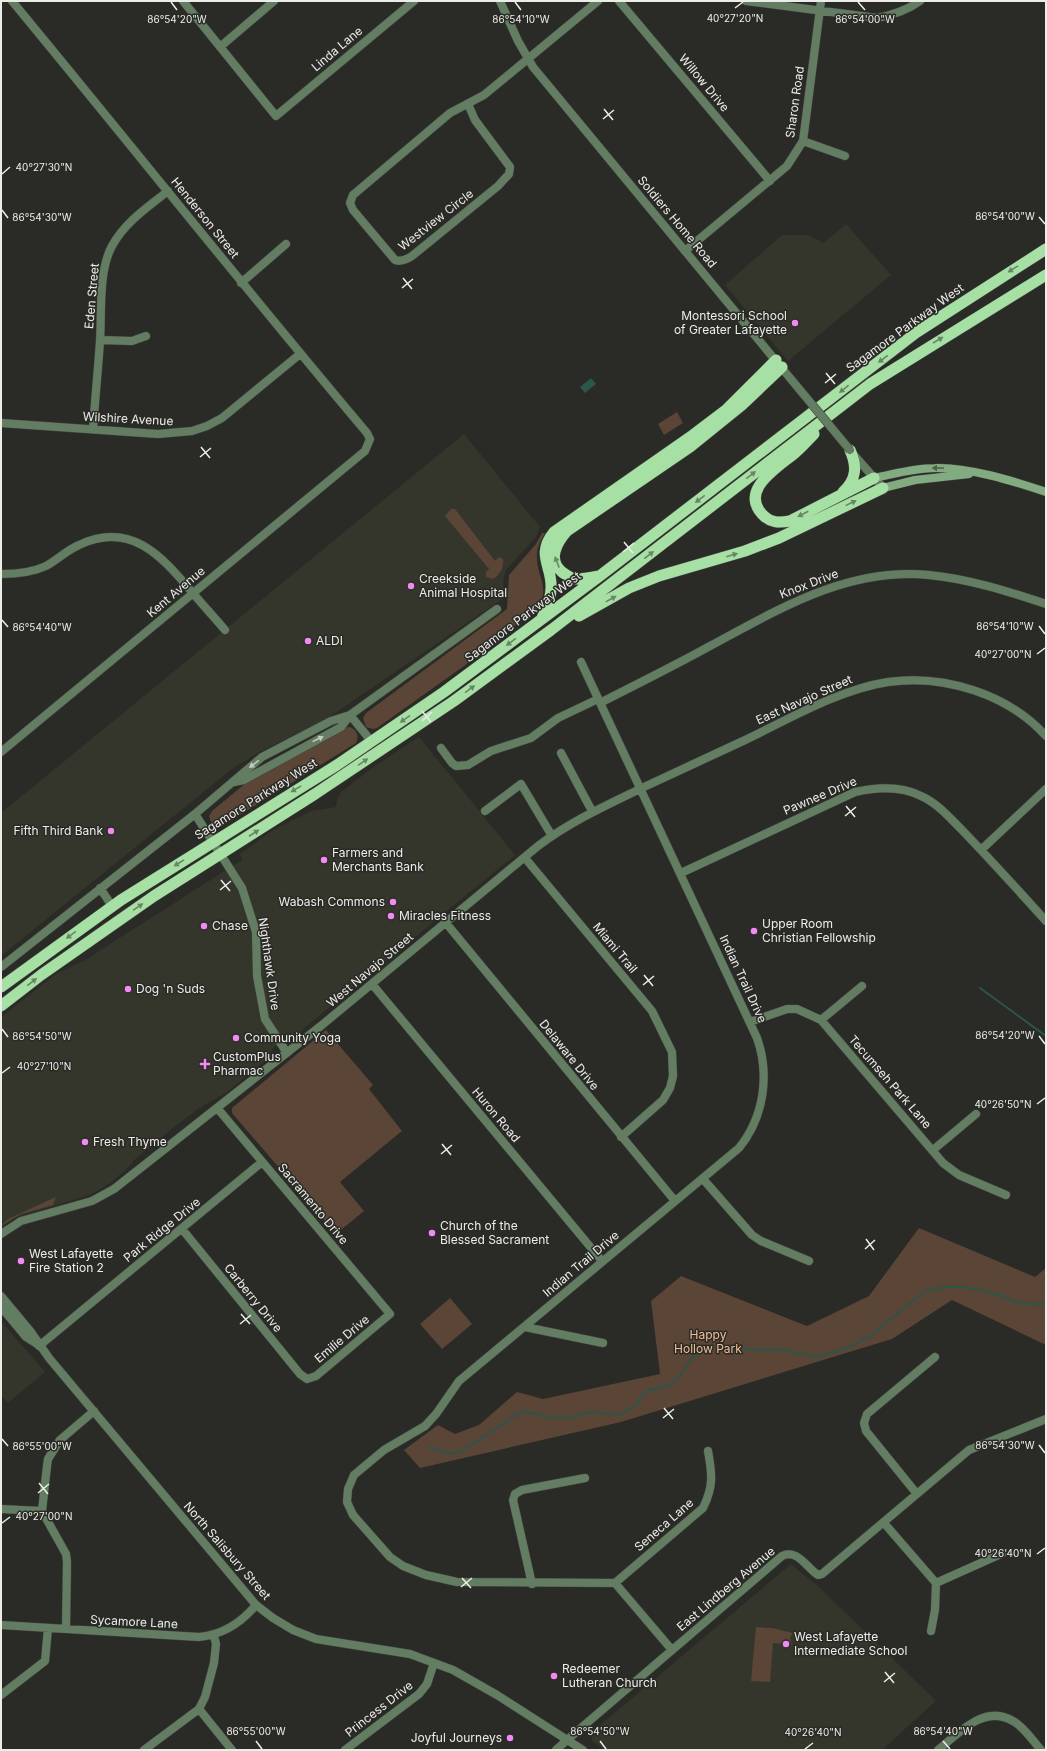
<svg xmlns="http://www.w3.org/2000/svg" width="1047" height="1751" font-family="Inter,sans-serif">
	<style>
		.built { fill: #34362b }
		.green { fill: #5a4536 }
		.water { fill: #2d554a }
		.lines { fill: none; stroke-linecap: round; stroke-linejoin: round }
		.stream { stroke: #2d554a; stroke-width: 2 }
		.minor-casing { stroke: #454641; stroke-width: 9 }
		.tertiary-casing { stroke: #454641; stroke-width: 9 }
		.secondary-casing { stroke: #454641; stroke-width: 9 }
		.trunk-casing { stroke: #454641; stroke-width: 12 }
		.minor { stroke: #637d62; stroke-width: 8 }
		.tertiary { stroke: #637d62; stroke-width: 8 }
		.secondary { stroke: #83ab81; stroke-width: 8 }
		.trunk { stroke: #a6e0a4; stroke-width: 11 }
		.tertiary-bridge-casing { stroke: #454641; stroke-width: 9; stroke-linecap: butt }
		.tertiary-bridge { stroke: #637d62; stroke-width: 8 }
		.oneway { fill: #688665 }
		.oneway2 { fill: #4e5e4a }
		.oneway3 { fill: #c3cbc0 }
		.ticks { fill: none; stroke: #ecede9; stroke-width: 1.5 }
		.poi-dot { fill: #f28af3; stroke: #2a2b26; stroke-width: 1.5 }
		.labels { text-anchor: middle; stroke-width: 3; stroke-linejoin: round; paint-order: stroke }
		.street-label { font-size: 12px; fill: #ecede9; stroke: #2a2b26 }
		.poi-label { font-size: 12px; fill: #ecede9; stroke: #2a2b26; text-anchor: start }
		.park-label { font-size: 12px; fill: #f3bc97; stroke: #2a2b26 }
		.ticks-label { font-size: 10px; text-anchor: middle; fill: #ecede9; stroke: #2a2b26; stroke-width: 3; stroke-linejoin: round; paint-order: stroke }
	</style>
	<rect width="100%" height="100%" fill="#2a2b26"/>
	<path class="built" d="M846 224 891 275 788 361 725 285 782 235H809L823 243Z
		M464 434 540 527 536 537 506 570 503 580 505 597 325 720 259 752 232 769 1 956V813Z
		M419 737 515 855 297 1034 290 1035 272 1049 270 1057 227 1092 198 1109 173 1128 133 1161 131 1165 110 1183 90 1195 14 1218 1 1228V1017L56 974 85 960 242 860 240 854 273 830 311 811 336 807 337 800 341 792 375 766Z
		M1 1321 45 1372 8 1403 1 1395Z
		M791 1564 819 1587 936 1701 882 1750H607L593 1742 591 1737 592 1732Z"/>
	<path class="green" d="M677 412 683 423 664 435 658 424Z
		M451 509H455L495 561 499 557 503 559C504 567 500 575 493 579L486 577V572L489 569 445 516Z
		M542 533H545C541 541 536 548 537 557 537 578 551 588 537 608L464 666 377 728 373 729 366 727 363 718 366 713 507 609 509 575 536 544Z
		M350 727C358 731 359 736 356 743L222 826 217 827 211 822 209 816 212 811 252 778 343 728Z
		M326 1030 373 1085 369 1089 402 1131 340 1182 364 1211 336 1234 232 1113V1108Z
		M56 1197 53 1205 21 1214 1 1226 8 1219Z
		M919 1228 1035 1277 1046 1268V1345L952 1300 892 1339 621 1422 420 1468 404 1450 438 1425 455 1434 479 1425 517 1392 543 1399 660 1374 651 1301 681 1276 807 1326 869 1296Z
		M450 1298 472 1324 442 1349 420 1324Z
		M756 1627 772 1628 793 1633 790 1638 792 1645 773 1643 770 1682 751 1681Z"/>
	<path class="water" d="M591 378 596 384 585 393 580 387Z"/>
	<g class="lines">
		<path class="stream" d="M980 988 1046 1036
			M429 1446C440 1452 448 1455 460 1452L523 1411 553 1418H567L592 1412 620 1415 637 1405 640 1397 648 1390 670 1385 682 1373 692 1358 707 1348 784 1350 817 1357 847 1348 870 1336 925 1291 946 1287H965L1000 1295 1018 1303 1037 1304 1046 1302"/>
		<defs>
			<path id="minor" d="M183 1 276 116 414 1
				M619 1 770 181
				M746 1 877 18C893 15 906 11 920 1
				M220 47 274 1
				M468 104 475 120 510 167 509 174 498 186 412 256C406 260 401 262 395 260L353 210 350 203 353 195 450 113 484 95 598 1
				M803 141 845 156
				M685 251 787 166 803 141 821 1
				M241 283 286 244
				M100 340 132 341 146 336
				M1 423 158 434 192 431 207 426 222 418 300 354
				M93 429C95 400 98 370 100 341 102 312 98 272 112 246 125 222 148 207 168 191
				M1 574C16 574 31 573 46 566 57 560 67 550 79 545 130 521 161 555 191 591 202 604 214 617 225 630
				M581 662 757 1038C770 1075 764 1117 739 1148L459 1381 436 1414 425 1426 384 1450 354 1475 348 1489 347 1502 353 1515 390 1557 403 1566 426 1575 457 1582 615 1583 672 1650
				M600 703C637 684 674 666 710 646 779 609 848 567 929 575 969 579 1007 591 1046 604
				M350 715 372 742
				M441 748 452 763 456 766 468 765 491 751 531 738 558 718 598 699
				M1 752 365 451 370 439 367 433C247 291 131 145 12 1
				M561 753 592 811
				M234 782 244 780 341 727 350 715 497 609
				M485 811 521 784 552 836
				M195 814 242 888 256 932 257 976 265 1019 287 1053
				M981 850 1046 789
				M525 858 652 1011 672 1052 673 1076 670 1088 663 1100 621 1137
				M681 873 855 792C877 787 901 786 921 796 937 803 949 817 961 829 990 859 1018 890 1046 921
				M100 888 112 906
				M446 923 675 1201
				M1 967 195 814 262 757 331 721 350 715
				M372 984 602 1261
				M821 1020 862 986
				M750 1022 787 1009H797L821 1020 943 1163 959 1175 1006 1195
				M933 1150 976 1114
				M703 1179 752 1235 761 1241 809 1261
				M182 1229 300 1374 307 1379 316 1376 390 1314 218 1109
				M1 1234 21 1221 92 1201 114 1189 322 1025 538 846C571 821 607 805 644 787 677 772 710 756 743 741 787 720 840 689 888 682 944 674 1008 694 1046 736
				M525 1327 603 1343
				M39 1346 262 1162
				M917 1494 866 1431 864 1423 867 1414 935 1357
				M1 1509 42 1511
				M884 1523 936 1583 935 1610 931 1631
				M615 1583 703 1508C714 1486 712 1473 708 1451
				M936 1583 1003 1553
				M532 1584 513 1500 515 1494 522 1490 585 1478
				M1 1625 199 1637C222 1635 241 1623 256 1605
				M66 1629 67 1562 66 1554 42 1511 47 1466 48 1459 60 1440 94 1411
				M1 1695 45 1661 48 1628
				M199 1709 232 1750
				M567 1740 782 1556C797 1548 807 1568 818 1575L822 1574 969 1450 1046 1419
				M144 1750 199 1709 205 1697 214 1663 216 1644 214 1636
				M345 1750 419 1694 427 1684 434 1663
				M938 1750C959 1733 984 1704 1013 1721 1024 1727 1033 1741 1041 1750"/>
			<path id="tertiary" d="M500 1 518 41 533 67 790 378
				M853 454 883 488
				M1 1296 31 1332 49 1358 256 1605 273 1618 293 1630 316 1639 410 1654 453 1670 497 1695 583 1750
				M1 1307 26 1337 37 1344
				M556 1750 567 1740"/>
			<path id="secondary" d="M874 478C894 474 914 468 935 468 969 467 1013 481 1046 492
				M883 488 915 480 969 474"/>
			<path id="trunk" d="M814 434C808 440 802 447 796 452 780 466 739 489 762 514 770 523 779 523 790 521L874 478
				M843 492C857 479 857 466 850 450
				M599 576C592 577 584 579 577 579 572 579 566 575 562 572 547 560 557 542 567 531L690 447 742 405 782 367
				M579 616 629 588 659 576 745 551 779 538 883 488
				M542 618C546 609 551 599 551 589 553 567 535 555 554 532L693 435 726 410 776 360
				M1 987 121 900 337 765 444 692 601 575 917 332 1046 249
				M1 1006 41 975 154 896 315 794 454 701 551 630 870 384 1046 275"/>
		</defs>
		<use href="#minor" class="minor-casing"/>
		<use href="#tertiary" class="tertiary-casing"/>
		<use href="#secondary" class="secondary-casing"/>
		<use href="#trunk" class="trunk-casing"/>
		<use href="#minor" class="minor"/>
		<use href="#tertiary" class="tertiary"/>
		<use href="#secondary" class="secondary"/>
		<use href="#trunk" class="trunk"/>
		<defs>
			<path id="tertiary-bridge" d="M790 378 850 450"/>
		</defs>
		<use href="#tertiary-bridge" class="tertiary-bridge-casing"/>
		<use href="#tertiary-bridge" class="tertiary-bridge"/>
	</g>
	<defs><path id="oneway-solid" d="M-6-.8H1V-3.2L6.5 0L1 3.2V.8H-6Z"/></defs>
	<g class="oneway">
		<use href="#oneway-solid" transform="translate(1013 269) rotate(148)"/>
		<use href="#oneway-solid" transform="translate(938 340) rotate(-31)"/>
		<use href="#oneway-solid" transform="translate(883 359) rotate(142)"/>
		<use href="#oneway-solid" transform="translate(844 389) rotate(141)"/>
		<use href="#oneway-solid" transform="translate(751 475) rotate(-38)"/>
		<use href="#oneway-solid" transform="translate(700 499) rotate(143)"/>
		<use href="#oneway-solid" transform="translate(851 503) rotate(-26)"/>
		<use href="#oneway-solid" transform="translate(803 514) rotate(153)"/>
		<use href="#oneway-solid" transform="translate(649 555) rotate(-38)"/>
		<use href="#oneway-solid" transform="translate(732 555) rotate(-16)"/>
		<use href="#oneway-solid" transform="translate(557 562) rotate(-111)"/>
		<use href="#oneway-solid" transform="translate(611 599) rotate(-29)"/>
		<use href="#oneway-solid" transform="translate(511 642) rotate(143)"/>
		<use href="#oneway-solid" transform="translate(470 689) rotate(-36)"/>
		<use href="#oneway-solid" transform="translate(405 719) rotate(145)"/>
		<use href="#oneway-solid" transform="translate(363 762) rotate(-34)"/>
		<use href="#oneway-solid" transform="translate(296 789) rotate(149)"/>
		<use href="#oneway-solid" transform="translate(254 833) rotate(-33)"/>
		<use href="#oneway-solid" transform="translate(179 863) rotate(148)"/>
		<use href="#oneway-solid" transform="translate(138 907) rotate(-34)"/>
		<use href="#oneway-solid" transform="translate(71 935) rotate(144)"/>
		<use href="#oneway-solid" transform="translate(32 982) rotate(-38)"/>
	</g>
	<use class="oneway2" href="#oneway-solid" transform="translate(938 468) rotate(180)"/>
	<g class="oneway3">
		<use href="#oneway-solid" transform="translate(318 739) rotate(-26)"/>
		<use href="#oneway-solid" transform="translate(254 764) rotate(143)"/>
	</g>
	<path class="ticks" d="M171 2 177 10M515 2 521 10M858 2 865 10M735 8 743 2M604 109 613 120M603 119 614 110M2 174 10 167M2 210 8 218M1039 217 1045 224M403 278 412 289M402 288 413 279M826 373 835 384M825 383 836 374M201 447 210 458M200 457 211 448M624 542 633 553M623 552 634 543M2 620 8 627M1039 626 1045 634M1037 654 1045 648M422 711 431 722M422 721 432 712M846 806 855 817M845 816 856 807M221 880 230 891M220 890 231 881M644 975 653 986M643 985 654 976M2 1029 8 1037M1039 1036 1045 1044M2 1073 10 1067M1037 1104 1045 1098M442 1144 451 1155M441 1154 452 1145M866 1239 874 1250M865 1249 875 1240M241 1314 250 1324M240 1324 251 1315M664 1408 673 1419M663 1418 674 1409M2 1439 8 1446M1039 1445 1045 1453M39 1483 48 1494M38 1493 49 1484M2 1523 10 1517M1037 1554 1045 1548M462 1578 471 1588M461 1587 472 1578M885 1672 894 1683M884 1682 895 1673M256 1741 262 1749M600 1741 606 1749M943 1741 950 1749M805 1749 813 1743"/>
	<g class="poi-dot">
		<circle cx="795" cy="323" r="4"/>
		<circle cx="411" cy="586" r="4"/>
		<circle cx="308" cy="641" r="4"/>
		<circle cx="111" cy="831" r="4"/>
		<circle cx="324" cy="860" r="4"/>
		<circle cx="393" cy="902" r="4"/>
		<circle cx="391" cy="916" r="4"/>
		<circle cx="204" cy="926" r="4"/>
		<circle cx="754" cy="931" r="4"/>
		<circle cx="128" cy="989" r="4"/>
		<circle cx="236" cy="1038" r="4"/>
		<path d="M203 1058h4v4h4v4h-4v4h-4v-4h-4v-4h4z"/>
		<circle cx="85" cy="1142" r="4"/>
		<circle cx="432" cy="1233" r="4"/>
		<circle cx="21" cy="1261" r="4"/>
		<circle cx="786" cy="1644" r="4"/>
		<circle cx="554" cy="1676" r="4"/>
		<circle cx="510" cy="1738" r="4"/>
	</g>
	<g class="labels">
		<g class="street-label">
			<text transform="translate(337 49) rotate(-40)" y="4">Linda Lane</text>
			<text transform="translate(704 83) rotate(50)" y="4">Willow Drive</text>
			<text transform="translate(795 102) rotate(-82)" y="4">Sharon Road</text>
			<text transform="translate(205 218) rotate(51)" y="4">Henderson Street</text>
			<text transform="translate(436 220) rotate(-38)" y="4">Westview Circle</text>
			<text transform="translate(677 222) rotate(50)" y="4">Soldiers Home Road</text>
			<text transform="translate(92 296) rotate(-85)" y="4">Eden Street</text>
			<text transform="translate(905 328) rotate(-36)" y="4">Sagamore Parkway West</text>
			<text transform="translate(128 419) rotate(3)" y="4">Wilshire Avenue</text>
			<text transform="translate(809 584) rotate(-21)" y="4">Knox Drive</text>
			<text transform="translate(176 592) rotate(-40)" y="4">Kent Avenue</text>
			<text transform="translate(523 617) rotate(-37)" y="4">Sagamore Parkway West</text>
			<text transform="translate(804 700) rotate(-24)" y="4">East Navajo Street</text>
			<text transform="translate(820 796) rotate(-23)" y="4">Pawnee Drive</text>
			<text transform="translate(256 799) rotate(-32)" y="4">Sagamore Parkway West</text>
			<text transform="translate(615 948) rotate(50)" y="4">Miami Trail</text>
			<text transform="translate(269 964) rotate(82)" y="4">Nighthawk Drive</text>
			<text transform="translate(370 970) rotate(-40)" y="4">West Navajo Street</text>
			<text transform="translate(743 979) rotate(65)" y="4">Indian Trail Drive</text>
			<text transform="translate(569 1055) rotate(51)" y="4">Delaware Drive</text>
			<text transform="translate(890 1082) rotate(49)" y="4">Tecumseh Park Lane</text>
			<text transform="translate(496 1115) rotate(50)" y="4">Huron Road</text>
			<text transform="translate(313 1204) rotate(50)" y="4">Sacramento Drive</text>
			<text transform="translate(162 1230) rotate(-39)" y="4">Park Ridge Drive</text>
			<text transform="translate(581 1264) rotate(-40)" y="4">Indian Trail Drive</text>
			<text transform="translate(253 1298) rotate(51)" y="4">Carberry Drive</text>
			<text transform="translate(342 1339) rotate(-40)" y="4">Emilie Drive</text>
			<text transform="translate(664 1525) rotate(-41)" y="4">Seneca Lane</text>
			<text transform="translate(227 1551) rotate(49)" y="4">North Salisbury Street</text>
			<text transform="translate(726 1589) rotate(-40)" y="4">East Lindberg Avenue</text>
			<text transform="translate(134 1622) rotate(3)" y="4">Sycamore Lane</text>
			<text transform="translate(379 1709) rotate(-38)" y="4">Princess Drive</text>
		</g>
		<g class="poi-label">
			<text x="787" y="320" text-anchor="end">Montessori School<tspan x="787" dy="14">of Greater Lafayette</tspan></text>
			<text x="419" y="583">Creekside<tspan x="419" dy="14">Animal Hospital</tspan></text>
			<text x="316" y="645">ALDI</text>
			<text x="103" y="835" text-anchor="end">Fifth Third Bank</text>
			<text x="332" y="857">Farmers and<tspan x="332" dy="14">Merchants Bank</tspan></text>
			<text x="385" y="906" text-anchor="end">Wabash Commons</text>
			<text x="399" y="920">Miracles Fitness</text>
			<text x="762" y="928">Upper Room<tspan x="762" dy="14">Christian Fellowship</tspan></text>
			<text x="212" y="930">Chase</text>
			<text x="136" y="993">Dog 'n Suds</text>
			<text x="244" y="1042">Community Yoga</text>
			<text x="213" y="1061">CustomPlus<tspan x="213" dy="14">Pharmac</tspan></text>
			<text x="93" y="1146">Fresh Thyme</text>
			<text x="440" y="1230">Church of the<tspan x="440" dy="14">Blessed Sacrament</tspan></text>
			<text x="29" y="1258">West Lafayette<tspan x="29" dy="14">Fire Station 2</tspan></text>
			<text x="794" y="1641">West Lafayette<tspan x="794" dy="14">Intermediate School</tspan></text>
			<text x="562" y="1673">Redeemer<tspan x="562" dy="14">Lutheran Church</tspan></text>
			<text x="502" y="1742" text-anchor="end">Joyful Journeys</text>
		</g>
		<g class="park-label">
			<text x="708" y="1339">Happy<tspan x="708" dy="14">Hollow Park</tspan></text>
		</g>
	</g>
	<g class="ticks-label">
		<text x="735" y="22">40°27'20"N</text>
		<text x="521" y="23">86°54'10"W</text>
		<text x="865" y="23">86°54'00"W</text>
		<text x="177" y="23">86°54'20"W</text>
		<text x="44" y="171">40°27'30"N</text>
		<text x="1005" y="220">86°54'00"W</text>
		<text x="42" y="221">86°54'30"W</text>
		<text x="1005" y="630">86°54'10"W</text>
		<text x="42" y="631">86°54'40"W</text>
		<text x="1003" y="658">40°27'00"N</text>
		<text x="1005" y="1039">86°54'20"W</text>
		<text x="42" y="1040">86°54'50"W</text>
		<text x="44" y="1070">40°27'10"N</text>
		<text x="1003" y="1108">40°26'50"N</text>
		<text x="1005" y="1449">86°54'30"W</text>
		<text x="42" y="1450">86°55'00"W</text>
		<text x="44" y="1520">40°27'00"N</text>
		<text x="1003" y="1557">40°26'40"N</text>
		<text x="256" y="1735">86°55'00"W</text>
		<text x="600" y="1735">86°54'50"W</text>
		<text x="943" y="1735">86°54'40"W</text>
		<text x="813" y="1736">40°26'40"N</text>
	</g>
	<rect width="1047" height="1751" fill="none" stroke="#ecede9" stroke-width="4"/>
</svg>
